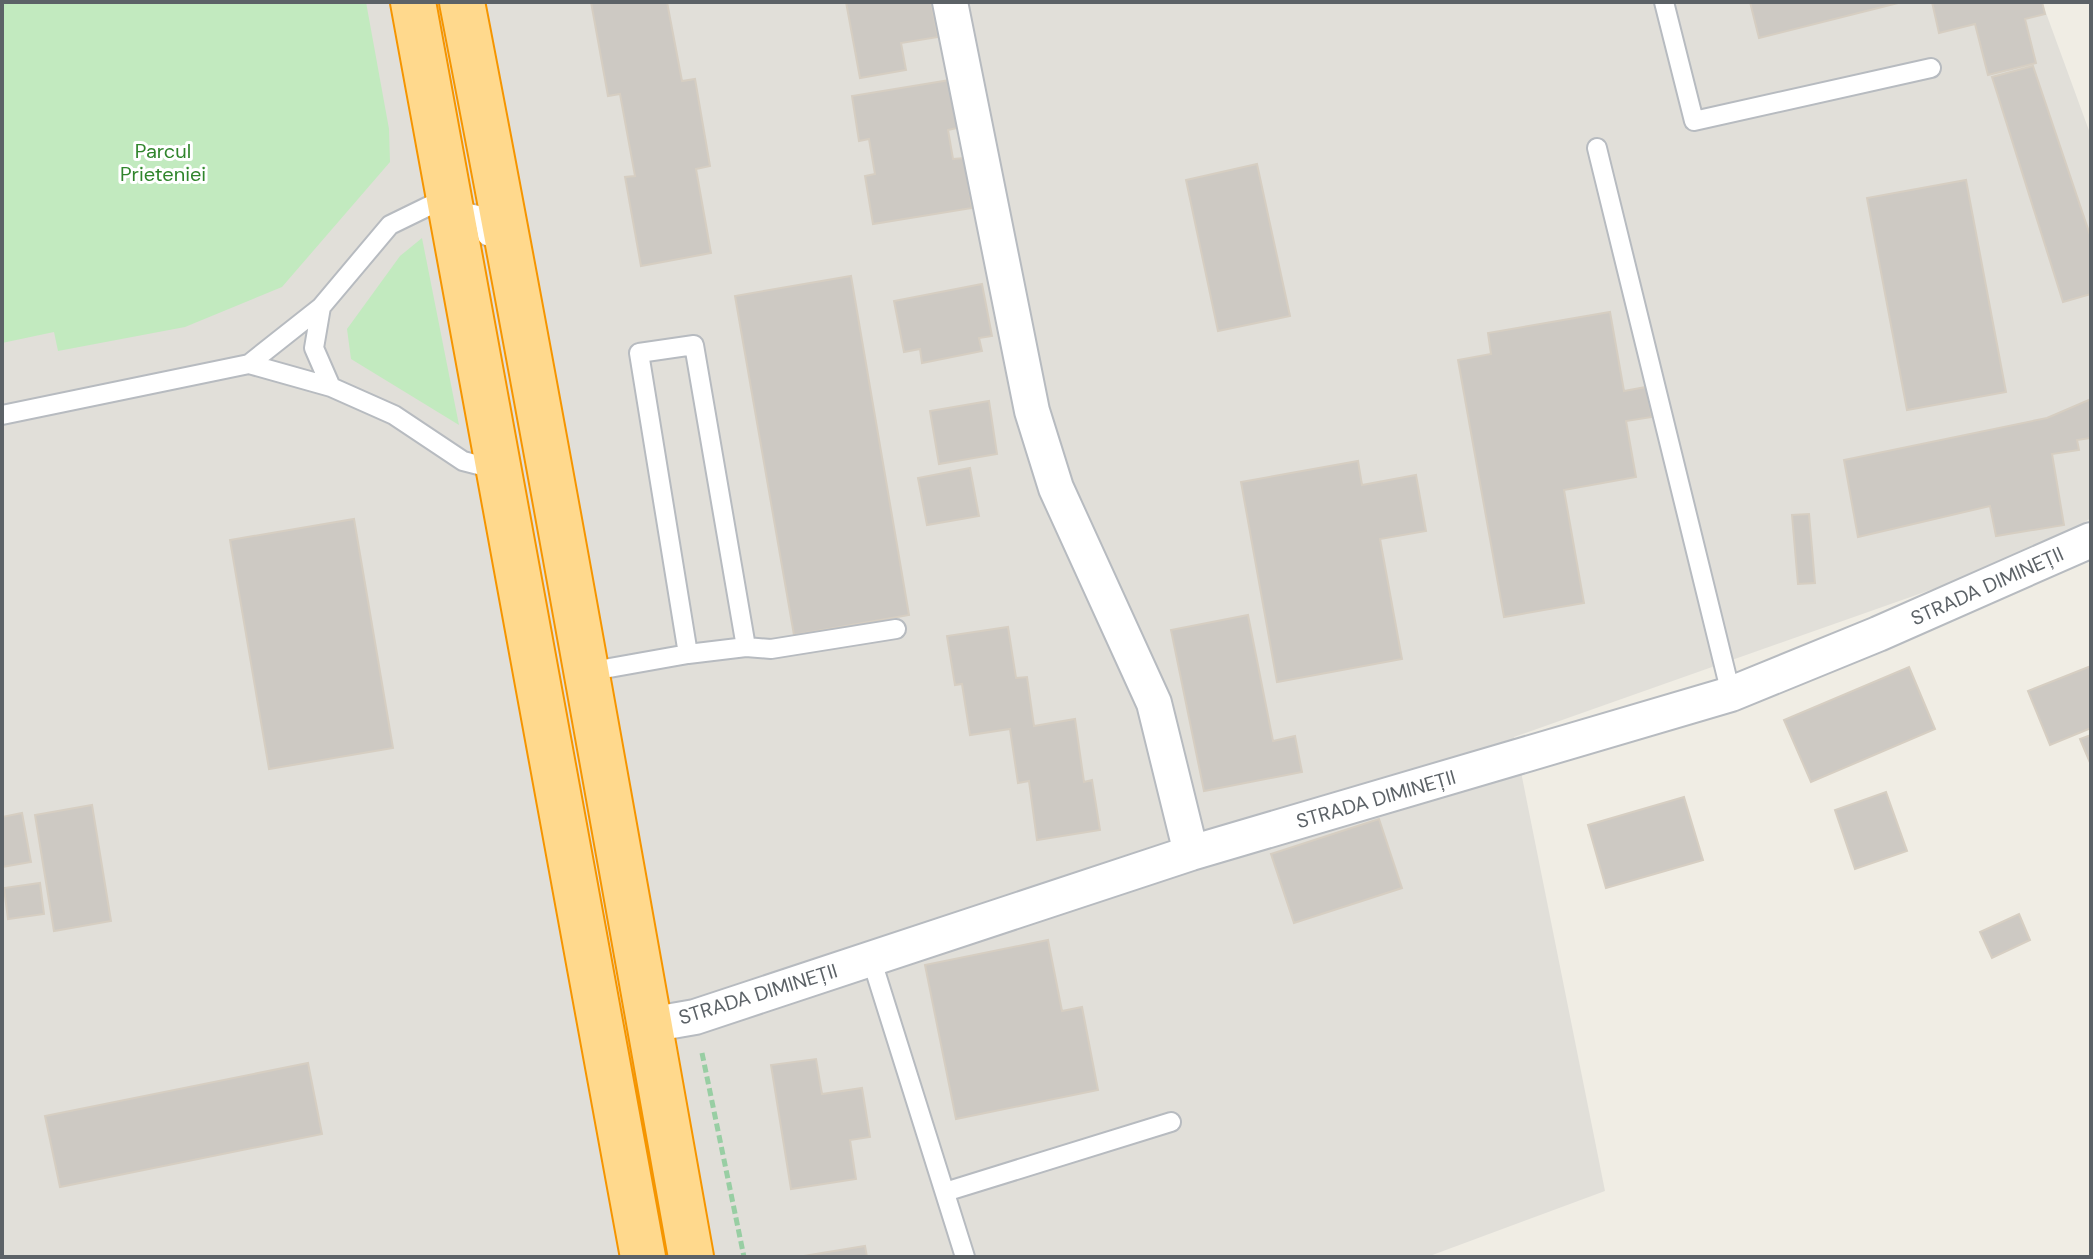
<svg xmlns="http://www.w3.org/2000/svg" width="2093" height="1259" font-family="'DM Sans',sans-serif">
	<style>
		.industrial { fill: #e1dfd9 }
		.green { fill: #c2eabf }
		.building { fill: #cdc9c3; stroke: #d6cec2; stroke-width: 2 }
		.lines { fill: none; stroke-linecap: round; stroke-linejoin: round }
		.lane-casing { stroke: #b7bbc0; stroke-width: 22 }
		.street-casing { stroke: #b7bbc0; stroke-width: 38 }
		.highway-casing { stroke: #f59500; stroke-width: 48 }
		.path { stroke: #98cea3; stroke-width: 5; stroke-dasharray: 8 4; stroke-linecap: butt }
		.lane { stroke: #fff; stroke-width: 18 }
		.street { stroke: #fff; stroke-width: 34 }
		.highway { stroke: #ffd98d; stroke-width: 44 }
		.labels { text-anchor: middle; stroke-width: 6; stroke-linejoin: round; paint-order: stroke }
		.park-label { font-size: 20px; fill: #30852c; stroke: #fff }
		.street-label { font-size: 20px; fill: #5c6267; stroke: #fff }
	</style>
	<rect width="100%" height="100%" fill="#f0ede4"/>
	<path class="industrial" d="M2 2H2042L2091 136V518L2038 552 1514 737 1605 1191 1427 1257H2Z"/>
	<path class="green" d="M2 2H366L389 129 390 162 282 287 185 327 58 351 54 332 2 343Z
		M422 238 459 425 351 359 347 329 400 256Z"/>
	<path class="building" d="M591 2H667L682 81 695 79 710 166 696 169 711 253 641 266 625 177 635 176 620 94 608 96Z
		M846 2H931L938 37 901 43 906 70 860 78Z
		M1750 2H1902L1759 38Z
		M1932 2H2042L2045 14 2025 19 2036 63 1988 75 1975 24 1939 33Z
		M2033 66 2091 238V294L2063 302 1992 77Z
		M950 80 957 128 948 130 953 159 964 158 972 208 873 224 865 176 875 174 869 139 859 141 852 96Z
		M1257 164 1290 316 1218 331 1186 180Z
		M1966 180 2006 392 1907 410 1867 198Z
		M851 276 909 615 794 635 735 296Z
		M982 284 992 336 979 338 982 351 922 363 920 349 904 352 894 301Z
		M1610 312 1624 391 1646 387 1652 417 1626 421 1636 477 1564 490 1584 603 1504 617 1458 360 1491 354 1488 333Z
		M2091 399V438L2077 440 2079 450 2052 454 2064 525 1996 536 1990 506 1858 537 1844 460 2047 418Z
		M989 401 997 454 939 464 930 411Z
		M1358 461 1362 485 1416 475 1426 531 1380 539 1402 659 1277 682 1241 482Z
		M970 468 979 516 927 525 918 478Z
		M1809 514 1815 583 1798 584 1792 515Z
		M354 519 393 748 269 769 230 540Z
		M1248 615 1273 741 1295 736 1302 772 1204 791 1171 630Z
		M1008 627 1016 678 1027 677 1034 726 1075 719 1084 782 1092 780 1100 830 1037 840 1029 781 1018 783 1010 729 970 735 962 684 955 685 947 636Z
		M2091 666V728L2050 745 2028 691Z
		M1909 667 1935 729 1811 782 1784 720Z
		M2091 735V765L2080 739Z
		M1886 792 1907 851 1855 869 1835 810Z
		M1684 797 1703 860 1606 888 1588 825Z
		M92 805 111 921 54 931 35 815Z
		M22 813 31 862 2 867V817Z
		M1379 819 1402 888 1294 923 1271 854Z
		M40 883 44 914 8 919 4 888Z
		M2019 914 2030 940 1992 958 1980 932Z
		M1048 940 1062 1011 1082 1007 1098 1090 956 1119 925 965Z
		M816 1059 822 1094 862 1088 870 1137 850 1140 856 1179 791 1189 771 1065Z
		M308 1063 322 1134 60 1187 45 1116Z
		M865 1246 867 1257H803V1256Z"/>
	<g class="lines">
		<defs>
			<path id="lane" d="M1664 2 1694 121 1931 68
				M1597 148 1731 694
				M487 236 483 216 431 205 390 225 321 307 314 348 331 387 394 415 463 461 498 470
				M249 364 321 307
				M2 415 249 364 331 387
				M688 654 639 353 694 345 746 647
				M587 672 688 654 746 647 771 649 896 629
				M871 958 965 1257
				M945 1192 1171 1122"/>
			<path id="street" d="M950 2 1032 411 1056 488 1154 703 1191 853
				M649 1025 695 1017 1191 853 1731 694 1878 634 2091 540"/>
			<path id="highway" d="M413 2 643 1257
				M462 2C543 420 616 838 691 1257"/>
		</defs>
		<use href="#lane" class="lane-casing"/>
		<use href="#street" class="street-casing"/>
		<use href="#highway" class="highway-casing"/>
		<path class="path" d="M702 1053 744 1257"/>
		<use href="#lane" class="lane"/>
		<use href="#street" class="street"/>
		<use href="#highway" class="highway"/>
	</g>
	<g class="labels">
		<g class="park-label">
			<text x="163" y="158">Parcul<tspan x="163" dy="23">Prieteniei</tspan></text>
		</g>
		<g class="street-label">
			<text transform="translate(1987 586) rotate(-24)" y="7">STRADA DIMINEȚII</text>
			<text transform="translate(1376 799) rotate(-16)" y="7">STRADA DIMINEȚII</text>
			<text transform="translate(758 994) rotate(-17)" y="7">STRADA DIMINEȚII</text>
		</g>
	</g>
	<rect width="2093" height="1259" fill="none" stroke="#5c6267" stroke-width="8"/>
</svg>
